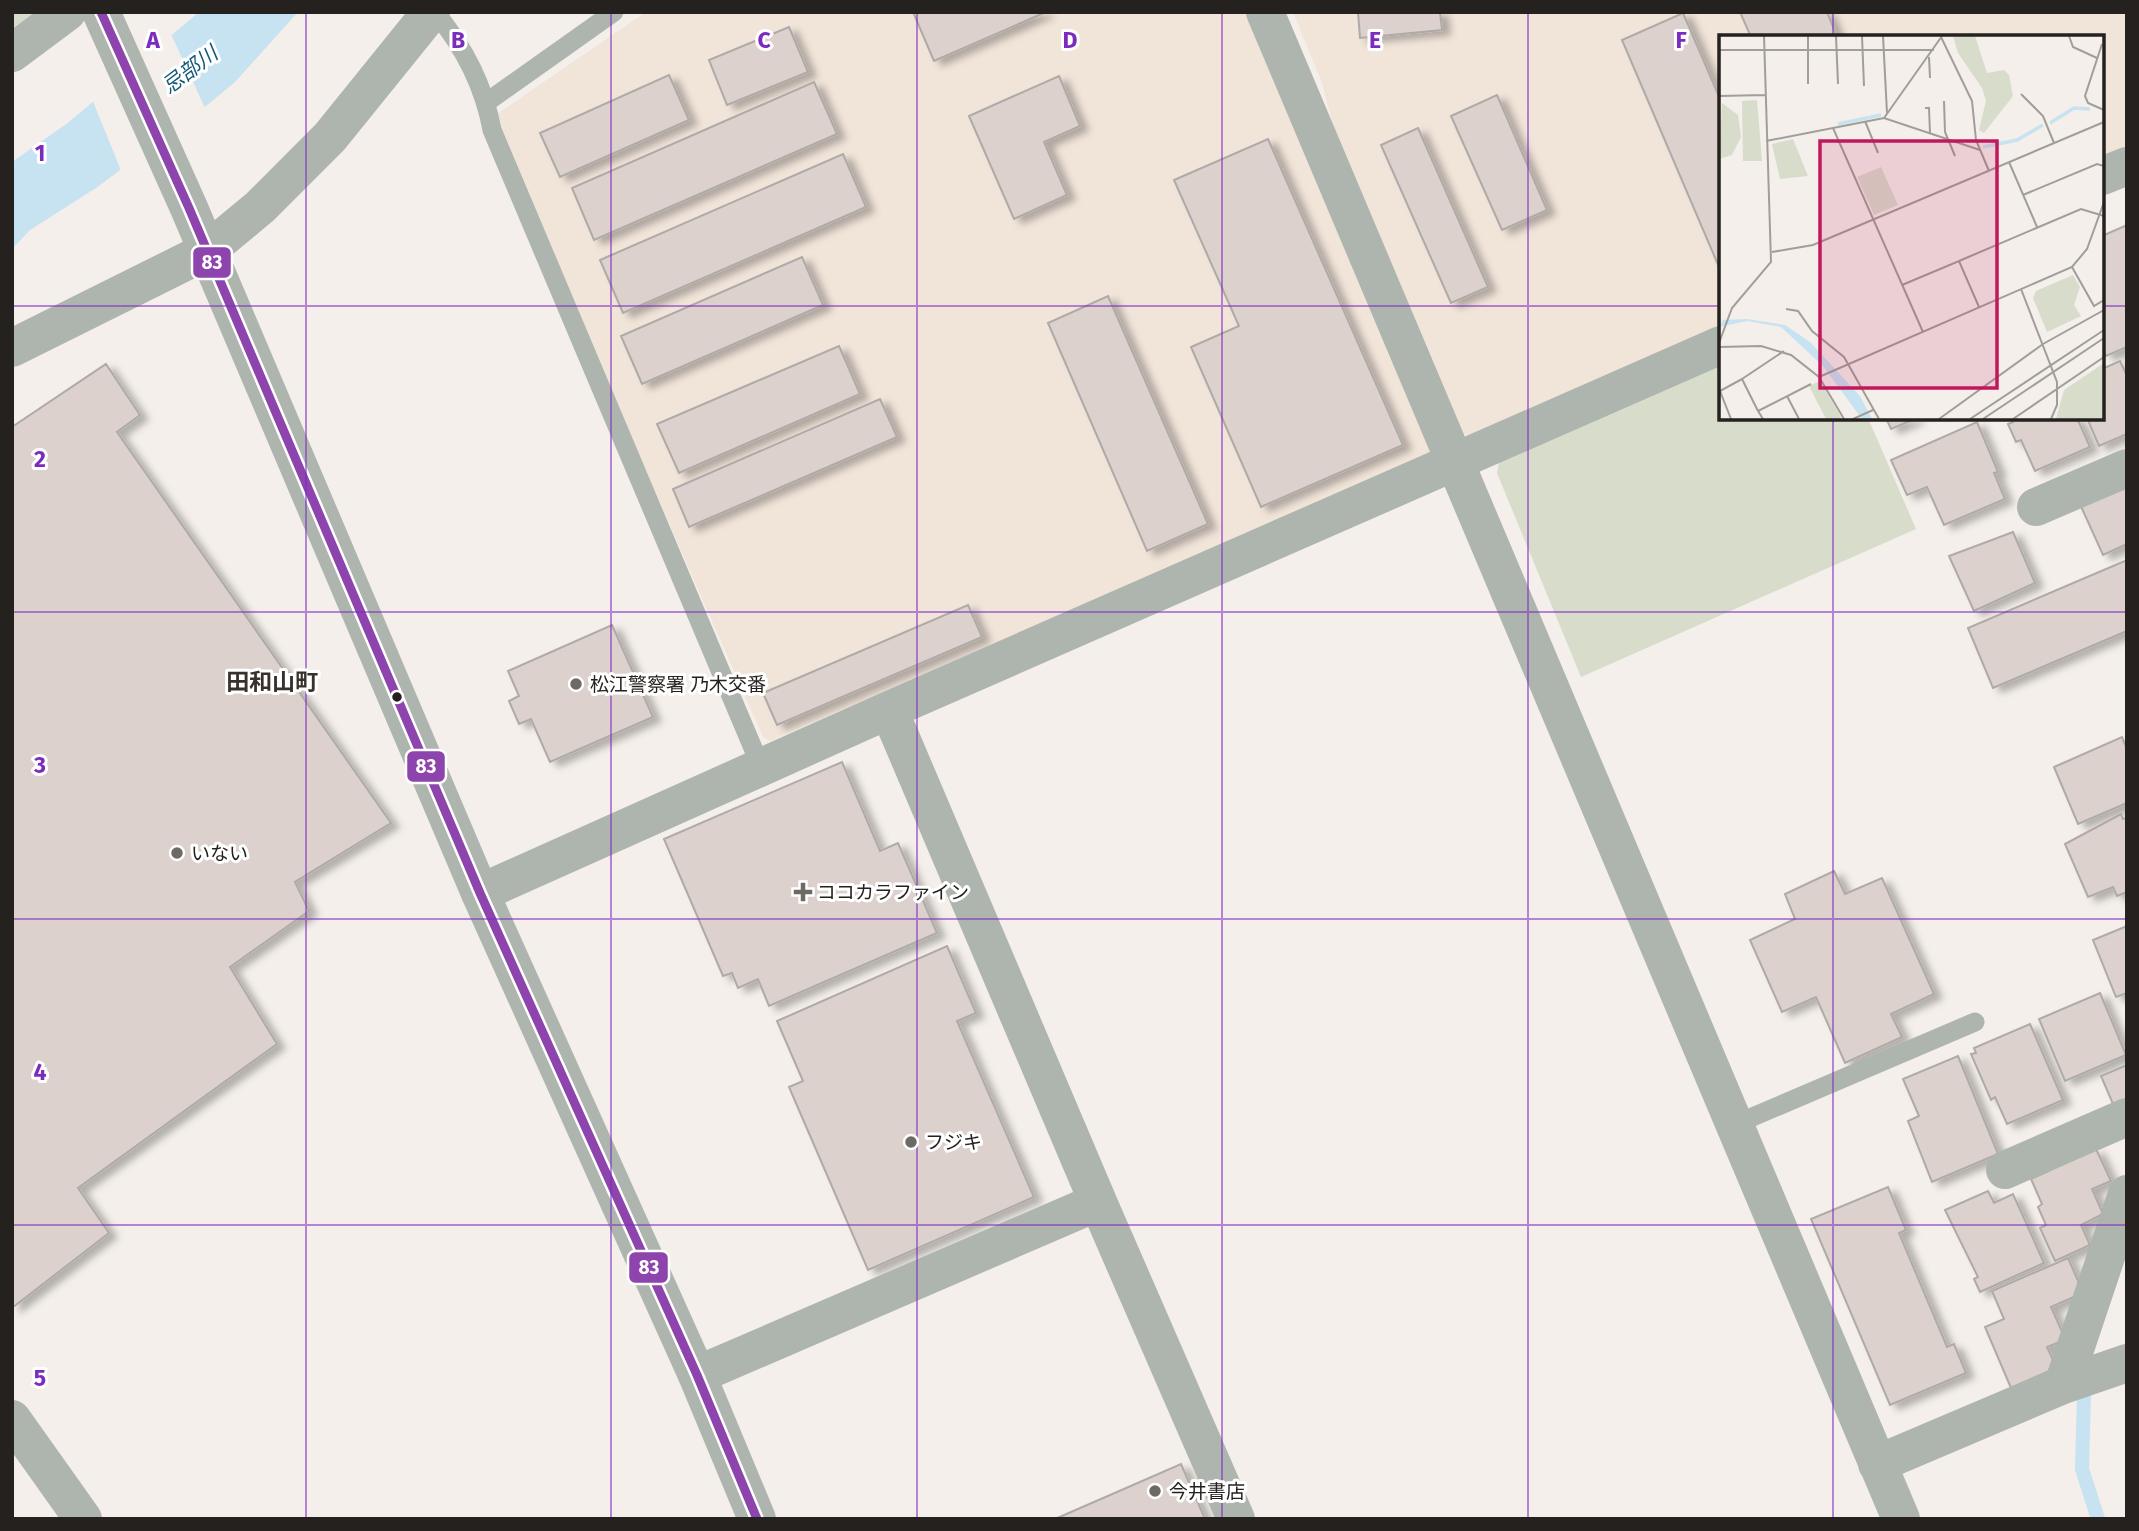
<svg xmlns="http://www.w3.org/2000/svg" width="2139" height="1531" font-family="'Fira Sans','Noto Sans JP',sans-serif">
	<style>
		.education { fill: #f1e4d9 }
		.green { fill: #d7dccb }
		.water { fill: #c7e2f0 }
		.pier { fill: #f4efea }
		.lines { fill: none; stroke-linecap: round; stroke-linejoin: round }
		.stream { stroke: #c7e2f0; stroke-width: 14 }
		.building { fill: #dcd1cd; stroke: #aeaaa7; stroke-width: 2; filter: url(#shadow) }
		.service { stroke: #adb5ae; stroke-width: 19 }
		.minor { stroke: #adb5ae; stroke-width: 38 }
		.tertiary { stroke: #adb5ae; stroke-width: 38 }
		.bus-1-casing { stroke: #fff; stroke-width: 14 }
		.bus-1 { stroke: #8e44ad; stroke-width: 9 }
		.grid { fill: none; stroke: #7b2cbf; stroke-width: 2; stroke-opacity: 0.55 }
		.poi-dot { fill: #6d6965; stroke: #fff; stroke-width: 2.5 }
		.bus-dot { fill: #24211e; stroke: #fff; stroke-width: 2.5 }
		.labels { text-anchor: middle; stroke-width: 6; stroke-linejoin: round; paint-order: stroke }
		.poi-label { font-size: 19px; fill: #24211e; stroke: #fff; text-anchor: start }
		.water-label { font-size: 21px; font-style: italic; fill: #135979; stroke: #fff }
		.quarter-label { font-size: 23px; font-weight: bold; fill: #38322c; stroke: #fff }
		.inset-river { fill: none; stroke: #c7e2f0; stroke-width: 3.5 }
		.inset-road { fill: none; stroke: #a19d98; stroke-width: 2 }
		.view { fill: #c2185b; fill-opacity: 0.15; stroke: #c2185b; stroke-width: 3.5 }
		.inset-edge { fill: none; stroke: #24211e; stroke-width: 3.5 }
		.grid-label { font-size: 23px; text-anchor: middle; font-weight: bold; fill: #7b2cbf; stroke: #fff; stroke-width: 6; stroke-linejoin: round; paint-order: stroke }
		.line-badge { stroke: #fff; stroke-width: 2.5 }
		.badge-label { font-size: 19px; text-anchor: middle; font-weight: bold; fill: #fff }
	</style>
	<defs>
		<filter id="shadow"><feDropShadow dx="8" dy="4.5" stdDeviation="3.5" flood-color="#0004"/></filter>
	</defs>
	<rect width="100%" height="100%" fill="#f4efea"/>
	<path class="education" d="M646 12H1247L1438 451 770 741 763 737 496 130 497 114Z
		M1293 12H2127V154L2102 165V37H1721V334L1480 440 1463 434 1337 141 1322 83Z"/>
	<path class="green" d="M12 12H44L12 32Z
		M1721 363V418H1868L1916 529 1581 677 1497 473 1500 457Z"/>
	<path class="water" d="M199 12H298L235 82 206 106 96 188 30 230 12 249V162L69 122Z"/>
	<path class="pier" d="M171 34 206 110 122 173 92 99Z"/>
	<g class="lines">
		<path class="stream" d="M2084 1394 2082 1469 2098 1519"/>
	</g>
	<path class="building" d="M913 12H1046L934 61Z
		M1358 12H1440L1442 30 1360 38Z
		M1740 12H1827L1837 37H1751Z
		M1683 13 1721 101 1719 267 1622 40Z
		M789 27 808 72 727 105 709 60Z
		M669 75 689 120 560 177 540 133Z
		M1059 76 1080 126 1044 142 1067 195 1014 219 969 116Z
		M814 82 837 134 594 240 572 188Z
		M1497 95 1547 210 1502 230 1451 116Z
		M1418 128 1488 287 1451 303 1381 145Z
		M1268 139 1403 445 1261 507 1191 347 1239 326 1174 180Z
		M843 154 866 207 623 313 600 260Z
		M2127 225V347L2106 356 2102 347V236Z
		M802 257 823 305 642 384 621 336Z
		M1108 296 1208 524 1147 551 1048 323Z
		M839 346 860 394 679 473 657 424Z
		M2120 361 2127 376V434L2099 446 2087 418H2102V369Z
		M106 364 140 415 117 432 391 823 295 882 309 911 230 967 277 1044 78 1188 109 1233 12 1308V427Z
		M880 399 897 437 689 527 673 489Z
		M1886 418H1917L1891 429Z
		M2011 418H2077L2090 447 2035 471 2021 440 2016 442 2008 424 2013 422Z
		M1977 422 1998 472 1994 473 2005 499 1944 525 1927 487 1907 495 1891 460Z
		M2127 481V544L2103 555 2079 502Z
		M2013 532 2035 583 1974 611 1949 556Z
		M2127 560V631L1993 688 1968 628Z
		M968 605 982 637 777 725 763 693Z
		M612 625 653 717 550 762 531 719 519 724 509 701 519 696 508 671Z
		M2122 737 2127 749V803L2078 824 2054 767Z
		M842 762 880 851 898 843 937 933 769 1006 758 979 738 988 732 973 723 976 664 839Z
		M2121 814 2123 819 2127 818V892L2117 896 2113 887 2088 897 2065 844Z
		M1834 871 1845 894 1882 878 1934 994 1891 1014 1902 1037 1845 1063 1816 997 1782 1012 1750 940 1795 919 1785 894Z
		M2127 926V993L2116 997 2093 940Z
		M947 946 976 1013 957 1021 1034 1197 868 1270 789 1087 803 1081 777 1021Z
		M2100 993 2126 1055 2065 1081 2039 1019Z
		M2030 1024 2063 1100 2007 1124 1995 1097 1991 1100 1971 1054 1976 1053 1974 1048Z
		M1958 1056 1998 1154 1932 1182 1908 1121 1919 1116 1903 1079Z
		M2127 1065V1106L2116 1111 2101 1076Z
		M2096 1149 2111 1181 2092 1189 2103 1214 2081 1225 2090 1245 2055 1261 2040 1228 2046 1225 2038 1207 2042 1204 2031 1179Z
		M1888 1187 1906 1230 1899 1233 1947 1347 1954 1344 1966 1373 1890 1405 1811 1219Z
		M1988 1191 1994 1203 2013 1194 2044 1263 1980 1292 1974 1279 1978 1277 1945 1210Z
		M2068 1258 2079 1283 2076 1296 2051 1307 2064 1336 2062 1341 2047 1347 2053 1360 2049 1371 2011 1388 1985 1327 2004 1319 1992 1291Z
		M1181 1464 1205 1519H1055Z"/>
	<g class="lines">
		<path class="service" d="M435 12C464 47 484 86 492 130L761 767
			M487 102 614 12
			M1736 1124 1975 1022"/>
		<path class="minor" d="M1265 12 1901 1519
			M12 53 67 12
			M2102 176 2127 166
			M12 348 207 251 260 207 330 137 431 12
			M2036 507 2127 468
			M480 893 889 710 1721 345
			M2005 1170 2127 1117
			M1098 1202 1236 1519
			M697 1375 1098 1202 889 710
			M2063 1385 2127 1194
			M12 1419 83 1519
			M1877 1464 2063 1385 2127 1363"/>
		<path class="tertiary" d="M101 12 189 208 480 893 697 1375 757 1519"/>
		<defs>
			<path id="bus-1" d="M101 12 189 208 480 893 697 1375 757 1519"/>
		</defs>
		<use href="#bus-1" class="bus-1-casing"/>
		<use href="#bus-1" class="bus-1"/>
	</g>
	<path class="grid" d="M306 12V1519M611 12V1519M917 12V1519M1222 12V1519M1528 12V1519M1833 12V37M12 306H1721M2102 306H2127M1833 418V1519M12 612H2127M12 919H2127M12 1225H2127"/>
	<g class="poi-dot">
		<circle cx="576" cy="684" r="7"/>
		<circle cx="177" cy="853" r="7"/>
		<path d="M799.5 881.5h7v7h7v7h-7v7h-7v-7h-7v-7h7z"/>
		<circle cx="911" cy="1142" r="7"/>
		<circle cx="1155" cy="1491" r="7"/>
	</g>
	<circle class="bus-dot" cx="397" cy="697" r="6"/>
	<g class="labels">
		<g class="poi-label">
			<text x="590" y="691">松江警察署 乃木交番</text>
			<text x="191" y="860">いない</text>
			<text x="817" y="899">ココカラファイン</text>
			<text x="925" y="1149">フジキ</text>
			<text x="1169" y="1498">今井書店</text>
		</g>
		<g class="water-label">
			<text transform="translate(190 70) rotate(-37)" y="7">忌部川</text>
		</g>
		<g class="quarter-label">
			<text x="272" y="690">田和山町</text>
		</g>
	</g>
	<g transform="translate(1719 35)">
		<rect width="385" height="385" fill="#f4efea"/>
		<path d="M234 1H256L268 38 285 35 290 40 294 61 265 98 260 95 267 66 263 53 239 18ZM38 65 43 126H24L23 66ZM3 68 19 80 22 102 13 120 0 124ZM74 104 89 141 61 144 53 109ZM162 132 179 170 155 180 138 142ZM354 240 361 252 355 270 362 281 328 297 314 263 317 256ZM385 328V384H337L345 355ZM101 346 123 384H107L90 351Z" fill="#d7dccb"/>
		<path d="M28 284 66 290 91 307 141 361 153 384H143L104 331 62 292 28 286 0 292 4 285Z" fill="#c7e2f0"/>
		<path class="inset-river" d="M331 88 355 73 371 74M119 89 162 80M264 112 298 105 324 90"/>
		<path class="inset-road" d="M117 1 119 49M143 1 145 51M164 1 168 78M350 1 354 12 378 23M222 2 253 66 257 105 270 136M383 9 366 61 369 68 385 75M0 15H215M210 22 211 43M89 49V1M302 59 324 81 335 108M0 61 46 60M225 66 226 97 236 121M206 73H210L211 98M165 83 223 1M146 86 159 118M114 93 204 297M47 106 165 83 261 115M290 127 318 192M304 160 378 129 385 131M53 217 94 210 385 87M240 226 362 174 385 181M353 232 375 271 385 265M183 250 240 226 260 272M302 254 338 347V370L332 384M67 274 79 276 93 296 125 322 160 384M0 308 13 273 52 227 45 1M0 312 42 311 72 320 100 342 125 384M100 342 353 232 368 214 385 167M68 361 80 384M39 376 23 344 65 316M12 384 1 356 23 344M44 384 39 376 92 349M134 384 154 375M220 384 324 309 385 275M251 384 385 295M264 384 385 303M294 384 385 322"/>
		<path class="view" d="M101 106H278V353H101Z"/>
		<rect width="385" height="385" class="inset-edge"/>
	</g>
	<g class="grid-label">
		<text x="153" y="48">A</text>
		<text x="458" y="48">B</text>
		<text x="764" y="48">C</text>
		<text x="1070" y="48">D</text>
		<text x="1375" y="48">E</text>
		<text x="1681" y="48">F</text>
		<text x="40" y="161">1</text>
		<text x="40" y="467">2</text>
		<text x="40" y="773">3</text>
		<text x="40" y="1080">4</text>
		<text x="40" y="1386">5</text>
	</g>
	<g class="line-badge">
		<rect x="192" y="246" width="40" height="33" rx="7" fill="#8e44ad"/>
		<rect x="406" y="750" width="40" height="33" rx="7" fill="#8e44ad"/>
		<rect x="628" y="1251" width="41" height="33" rx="7" fill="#8e44ad"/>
	</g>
	<g class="badge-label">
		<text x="212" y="269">83</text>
		<text x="426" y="773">83</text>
		<text x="649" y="1274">83</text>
	</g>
	<rect width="2139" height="1531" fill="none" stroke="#24211e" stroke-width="28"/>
</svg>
